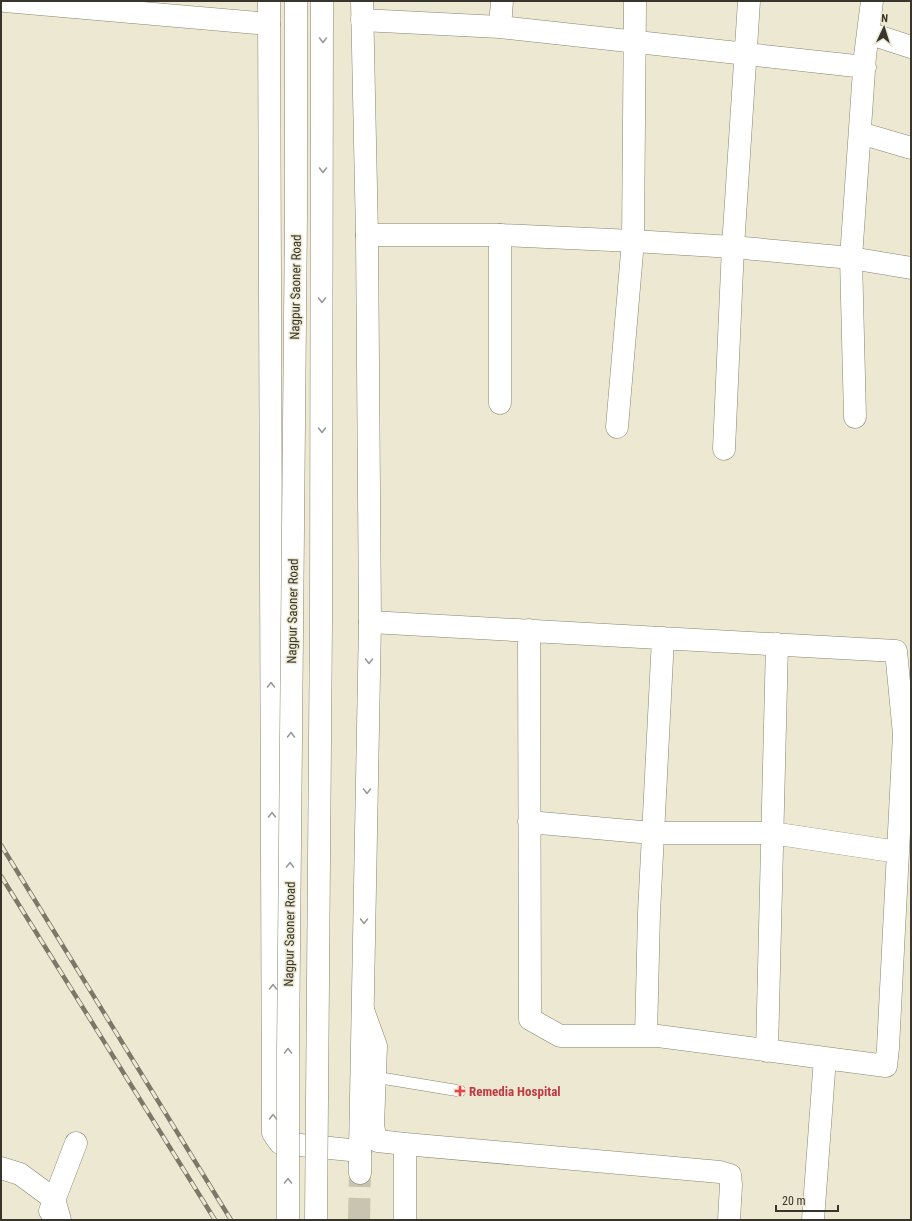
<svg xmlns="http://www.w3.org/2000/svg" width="912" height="1221" font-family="'Roboto Condensed',sans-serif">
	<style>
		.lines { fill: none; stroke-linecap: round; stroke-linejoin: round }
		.secondary-tunnel { stroke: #c9c4b0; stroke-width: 22; stroke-dasharray: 22 11; stroke-linecap: butt }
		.lane-casing { stroke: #89846f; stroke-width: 12 }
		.street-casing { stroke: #89846f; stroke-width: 23 }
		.secondary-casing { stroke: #89846f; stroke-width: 23 }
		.primary-casing { stroke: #89846f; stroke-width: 23 }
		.lane { stroke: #fff; stroke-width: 11 }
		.street { stroke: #fff; stroke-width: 22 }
		.secondary { stroke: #fff; stroke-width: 22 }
		.primary { stroke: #fff; stroke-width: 22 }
		.rail-casing { stroke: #7b786a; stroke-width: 4.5 }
		.rail { stroke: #ede8d1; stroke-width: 3; stroke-dasharray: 9; stroke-linecap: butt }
		.highway-bridge-casing { stroke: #89846f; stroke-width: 23; stroke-linecap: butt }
		.highway-bridge { stroke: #fff; stroke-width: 22 }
		.oneway { stroke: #9b9a96 }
		.health-dot { fill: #e0444e; stroke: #ede8d1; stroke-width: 1.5 }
		.labels { text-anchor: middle; stroke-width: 3; stroke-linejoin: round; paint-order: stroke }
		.street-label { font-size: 13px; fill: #37352c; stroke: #ede8d1 }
		.health-label { font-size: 13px; font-weight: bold; fill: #be3a42; stroke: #ede8d1; text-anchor: start }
	</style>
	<rect width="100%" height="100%" fill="#ede8d1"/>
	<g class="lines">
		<path class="secondary-tunnel" d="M359 1220 360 1173"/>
		<defs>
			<path id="lane" d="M375 1077 460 1091"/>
			<path id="street" d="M5 1 269 24
				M362 20 500 27 865 67
				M500 27 502 1
				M868 33 911 47
				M860 133 911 148
				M500 403V235
				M855 417 851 258 865 56 872 1
				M617 427 633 241 635 1
				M724 449 733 247 749 1
				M370 622 896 651 904 734 888 1048 886 1066 825 1058 813 1220
				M529 630 530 1019 560 1036H658L825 1058
				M529 822 652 833H772L898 852
				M363 1010 376 1046 373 1125 375 1136 378 1141 405 1144 720 1172 730 1175 731 1185 729 1220
				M646 1036 649 913 663 638
				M767 1051 777 644
				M1 1168 20 1174 54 1199 60 1220
				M50 1211 76 1143
				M405 1220V1144"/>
			<path id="secondary" d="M367 235H500L633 241 733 247 851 258 911 268
				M360 1173V1151"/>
			<path id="primary" d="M269 1 273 1133 280 1143 360 1151 370 622 367 235 362 1"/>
		</defs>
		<use href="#lane" class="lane-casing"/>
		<use href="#street" class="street-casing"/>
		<use href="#secondary" class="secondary-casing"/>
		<use href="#primary" class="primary-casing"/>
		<use href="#lane" class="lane"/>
		<use href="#street" class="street"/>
		<use href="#secondary" class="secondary"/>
		<use href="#primary" class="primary"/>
		<defs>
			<path id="rail" d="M1 845 231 1220
				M1 876 215 1220"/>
		</defs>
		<use href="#rail" class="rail-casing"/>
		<use href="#rail" class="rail"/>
		<defs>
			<path id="highway-bridge" d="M288 1220V1052L296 215V1
				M316 1220 321 622 322 1"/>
		</defs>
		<use href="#highway-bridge" class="highway-bridge-casing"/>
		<use href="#highway-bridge" class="highway-bridge"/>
	</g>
	<defs><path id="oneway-chevron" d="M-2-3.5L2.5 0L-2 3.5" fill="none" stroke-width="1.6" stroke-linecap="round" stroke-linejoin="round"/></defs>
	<g class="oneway">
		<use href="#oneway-chevron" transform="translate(323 40) rotate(90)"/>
		<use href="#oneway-chevron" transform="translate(323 170) rotate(90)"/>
		<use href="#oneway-chevron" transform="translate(322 300) rotate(90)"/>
		<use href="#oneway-chevron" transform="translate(322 430) rotate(90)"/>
		<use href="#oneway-chevron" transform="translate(369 661) rotate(91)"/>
		<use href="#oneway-chevron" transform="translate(271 685) rotate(-90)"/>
		<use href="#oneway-chevron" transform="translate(291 735) rotate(-89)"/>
		<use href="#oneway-chevron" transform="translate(367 791) rotate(91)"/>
		<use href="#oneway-chevron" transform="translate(272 815) rotate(-90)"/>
		<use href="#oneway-chevron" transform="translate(290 865) rotate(-89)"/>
		<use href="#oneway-chevron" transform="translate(364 921) rotate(91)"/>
		<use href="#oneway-chevron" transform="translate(273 987) rotate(-90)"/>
		<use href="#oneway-chevron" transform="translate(288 1051) rotate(-90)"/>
		<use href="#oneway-chevron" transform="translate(273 1117) rotate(-90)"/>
		<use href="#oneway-chevron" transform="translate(288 1181) rotate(-90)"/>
	</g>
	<path class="health-dot" d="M458 1085h4v4h4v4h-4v4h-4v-4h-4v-4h4z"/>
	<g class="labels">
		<g class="street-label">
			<text transform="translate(295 287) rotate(-89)" y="5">Nagpur Saoner Road</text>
			<text transform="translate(292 611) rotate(-89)" y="5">Nagpur Saoner Road</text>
			<text transform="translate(289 934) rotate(-89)" y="5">Nagpur Saoner Road</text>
		</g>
		<g class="health-label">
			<text x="469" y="1096">Remedia Hospital</text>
		</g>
	</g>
	<rect width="912" height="1221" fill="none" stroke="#37352c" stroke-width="4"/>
	<g transform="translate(884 28) rotate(4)" stroke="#ede8d1" stroke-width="3" paint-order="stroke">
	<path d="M0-3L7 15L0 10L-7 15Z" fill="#37352c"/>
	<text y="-6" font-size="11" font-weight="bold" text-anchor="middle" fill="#37352c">N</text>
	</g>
	<path d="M776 1205v6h62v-6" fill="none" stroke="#37352c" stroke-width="2"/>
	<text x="782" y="1205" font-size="12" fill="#37352c" stroke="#ede8d1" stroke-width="3" paint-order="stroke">20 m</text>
</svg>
